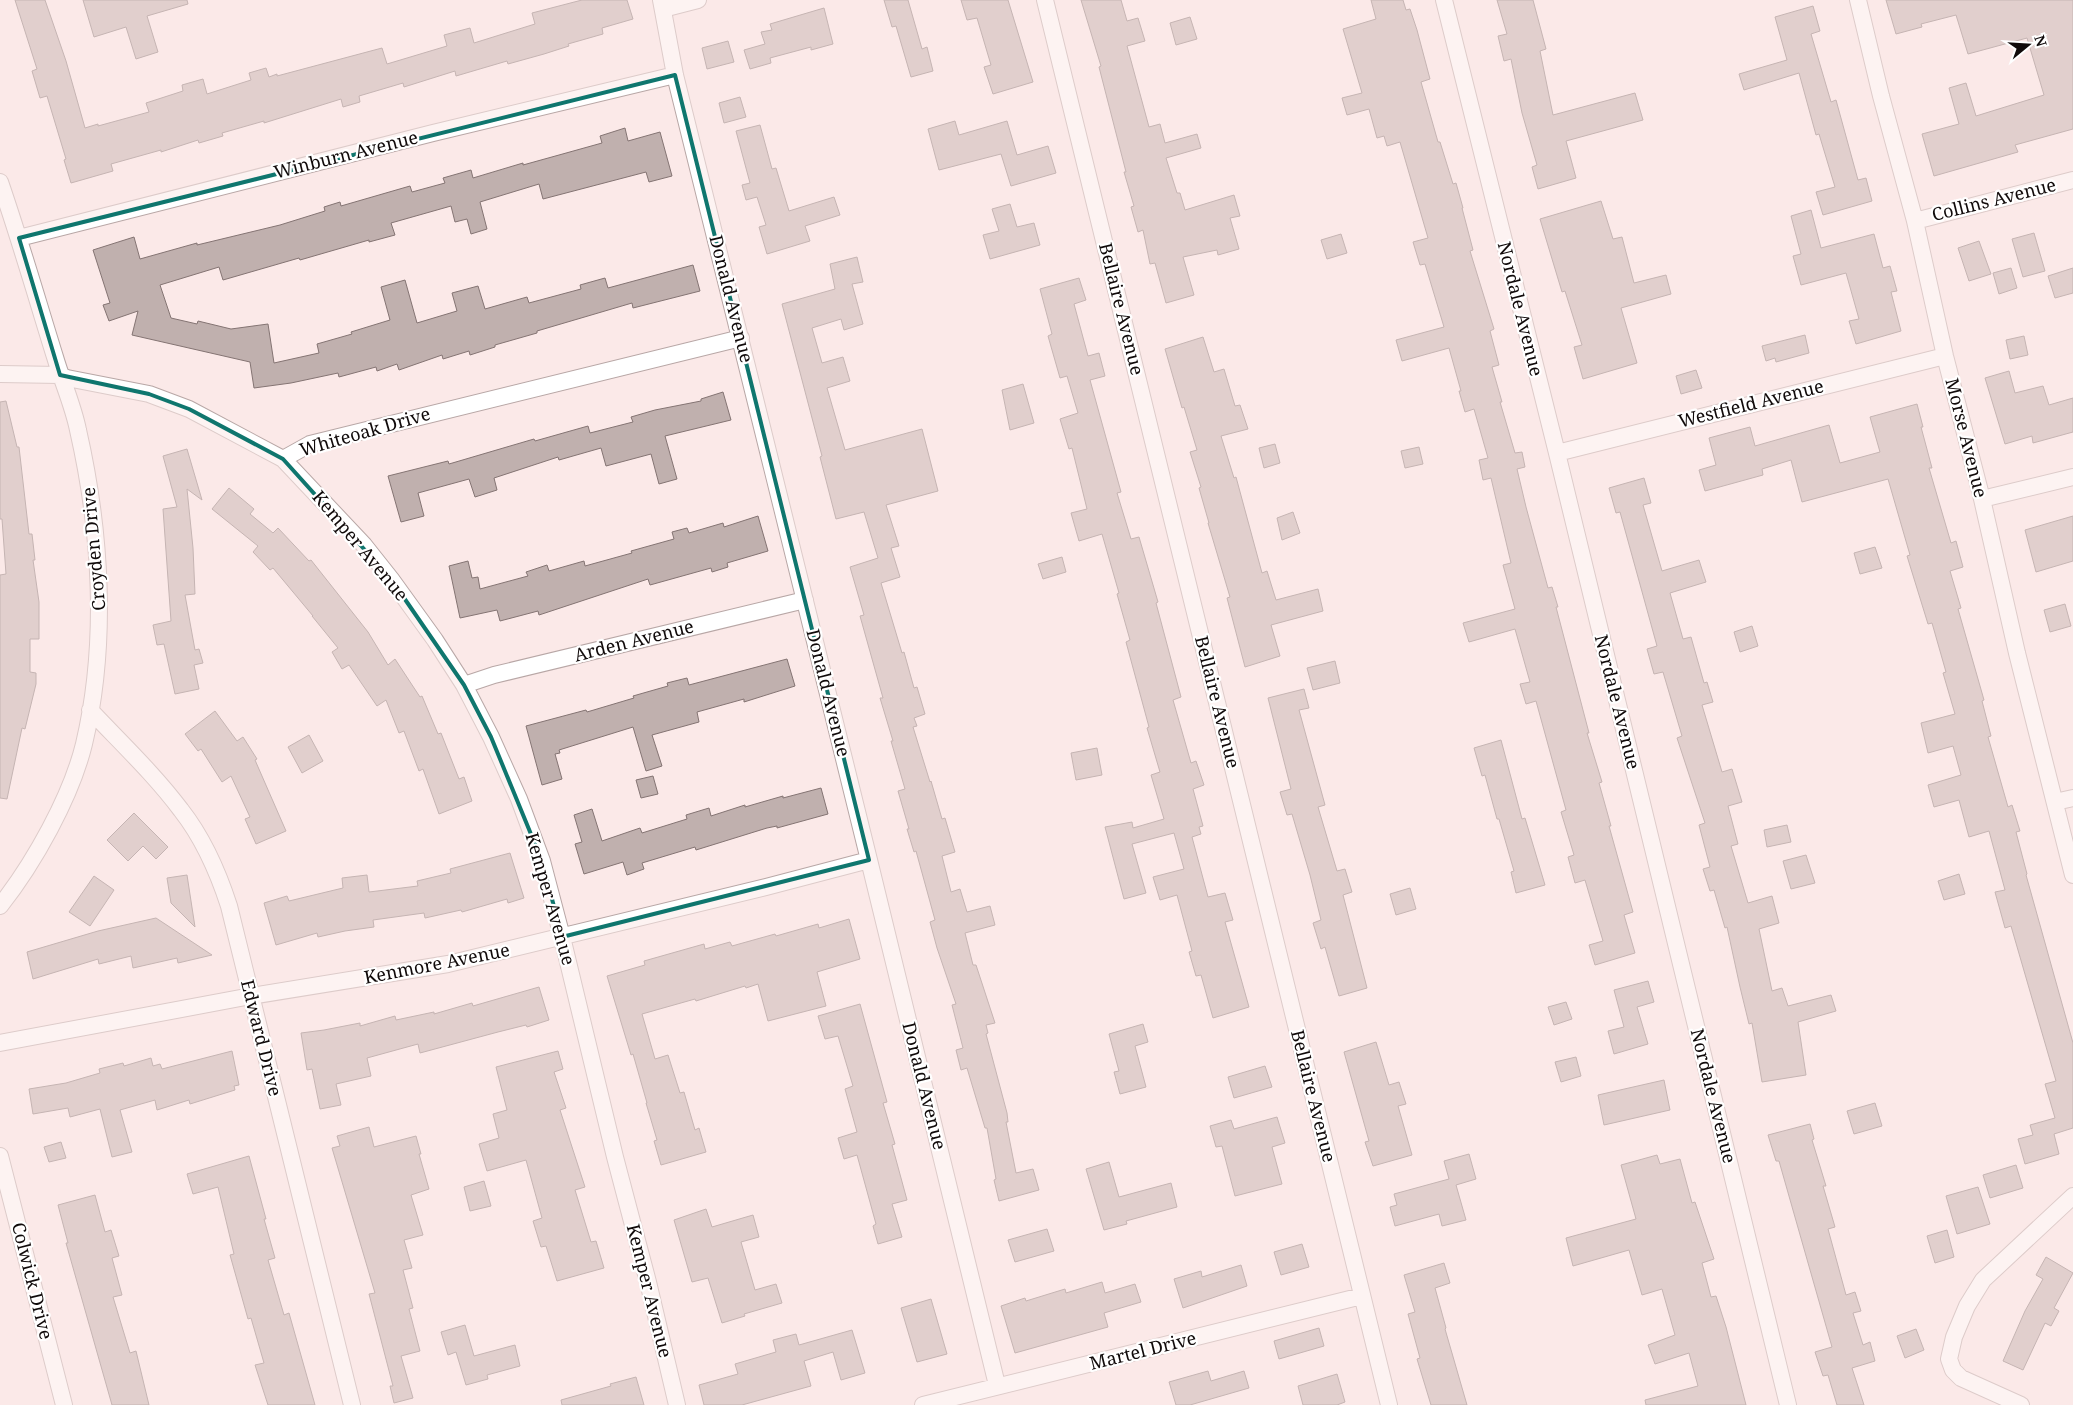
<svg xmlns="http://www.w3.org/2000/svg" width="2073" height="1405" font-family="'Noto Serif',serif">
	<style>
		.building { fill: #c0b0ae; stroke: #847473 }
		.lines { fill: none; stroke-linecap: round; stroke-linejoin: round }
		.street-casing { stroke: #b8a7a6; stroke-width: 18 }
		.street { stroke: #fff; stroke-width: 16 }
		.marked { fill: none; stroke: #0f766e; stroke-width: 4; stroke-linejoin: round }
		.labels { text-anchor: middle; stroke-width: 4.5; stroke-linejoin: round; paint-order: stroke }
		.street-label { font-size: 18px; fill: #100a0a; stroke: #fff }
	</style>
	<rect width="100%" height="100%" fill="#fbe9e8"/>
	<path class="building" d="M15 0H45L66 61 85 128 98 124V126L149 112 146 103 183 91 182 85 203 79 207 94 251 80 249 73 266 68 269 77 277 74V76L382 48 387 64 447 46 444 35 470 28 474 43 535 24 532 13 582 0H627L633 19 602 28 603 34 568 44 569 46 544 54 508 64 507 61 456 76 455 71 404 87 403 83 359 96 360 102 343 107 341 99 264 123V121L222 133 223 136 199 143 198 140 161 152V150L111 164 113 171 71 183 64 160 66 159 47 96 40 98 32 71 37 69Z
		M83 0H187L188 4 147 16 158 52 136 59 126 27 94 37Z
		M884 0H908L922 49 927 47 933 71 911 77 896 26 892 27Z
		M961 0H1008L1033 82 993 94 984 67 991 65 977 18 967 20Z
		M1081 0H1121L1127 21 1138 18 1145 41 1127 46 1149 127 1160 124 1165 143 1197 134 1201 148 1166 158 1177 193H1180L1185 210 1234 195 1240 216 1230 218 1239 249 1218 255 1217 250 1183 257 1194 295 1166 303 1155 263 1150 264 1143 230 1138 232 1131 207 1134 206 1124 172H1126L1099 67 1101 66Z
		M1371 0H1403L1406 10 1410 9 1417 30 1430 79 1421 82 1438 142H1440L1453 184 1456 183 1463 208H1462L1473 250 1470 251 1494 329 1490 331 1499 365 1492 367 1502 402H1500L1515 453 1522 452 1525 467 1517 469 1526 507 1548 588 1552 587 1558 607H1556L1589 733H1587L1602 782 1599 783 1611 826H1609L1633 912 1624 915 1635 953 1595 965 1589 945 1603 941 1585 880 1575 883 1568 857 1574 855 1561 812 1566 810 1536 701 1526 704 1520 684 1530 682 1515 629 1469 642 1463 623 1515 609 1503 565 1511 563 1491 478 1483 480 1479 460 1488 458 1474 409 1465 412 1459 391H1461L1449 348 1402 361 1396 340 1444 327 1425 264 1420 265 1413 242 1428 238 1400 142 1387 146 1384 136 1377 138 1369 109 1347 115 1342 98 1362 93 1343 29 1376 19Z
		M1497 0H1533L1546 49 1540 51 1553 115 1635 93 1643 120 1566 141 1576 178 1538 189 1532 167 1537 165 1522 113 1511 59 1504 61 1498 36 1507 34Z
		M1886 0H2073V129L2015 145 2018 152 1934 176 1922 134 1959 124 1949 88 1966 83 1976 116 2044 95 2027 38 1968 54 1956 15 1921 24 1922 27 1896 34Z
		M1813 6 1820 31 1811 34 1831 102 1836 100 1858 180 1866 178 1872 201 1823 215 1816 192 1835 187 1819 134 1816 135 1799 73 1744 90 1739 74 1787 60 1775 17Z
		M824 8 833 44 811 50V47L770 58 771 63 750 69 744 50 765 44 761 32 772 30 770 24Z
		M1190 17 1197 39 1176 45 1170 23Z
		M728 41 734 62 707 69 702 48Z
		M740 97 746 117 724 123 719 103Z
		M955 121 959 135 1007 121 1017 155 1048 146 1056 173 1011 186 1001 154 939 170 928 129Z
		M760 125 772 169 776 168 789 211 834 197 840 215 805 226 810 241 767 254 759 227 766 225 757 197 746 200 742 185 750 183 736 131Z
		M625 128 628 141 660 132 672 176 649 182 646 172 543 199 539 184 480 202 487 229 471 234 467 219 455 222 451 206 391 223 395 235 369 242V240L300 260 299 258 223 280 219 267 160 285 171 318 197 324 198 321 231 329 268 324 274 363 319 353 317 344 352 334 351 332 390 320 381 287 405 280 417 323 457 311 452 293 478 286 485 309 527 297 529 303 581 289 580 285 605 278 608 288 693 265 700 291 633 308 632 303 537 331V333L495 345V347L470 355 469 351 443 359 442 355 399 370 397 364 377 371 376 367 339 377 338 373 291 383 254 388 250 362 132 335 138 311 109 321 103 305 110 303 93 250 134 237 140 259 197 243V245L280 225 325 211 324 207 340 202 341 206 410 186 412 192 445 183 443 178 471 170 473 178 523 163V165L559 155 602 143 600 136Z
		M1601 201 1613 239 1622 237 1634 283 1666 275 1671 294 1621 308 1637 363 1583 379 1574 347 1582 345 1565 291 1562 292 1540 219Z
		M1010 204 1017 227 1034 223 1040 245 990 259 983 235 999 231 992 209Z
		M1811 210 1821 248 1874 234 1883 268 1890 266 1897 291 1891 292 1901 331 1856 344 1849 321 1859 319 1846 273 1801 285 1793 256 1801 254 1791 216Z
		M2034 233 2045 271 2023 277 2012 239Z
		M1341 234 1347 253 1327 259 1321 240Z
		M1979 241 1991 274 1969 281 1958 248Z
		M857 257 863 282 852 284 863 324 844 330 841 319 812 328 822 363 843 357 850 381 827 388 845 450 922 429 938 491 886 505 899 546 891 548 900 577 881 583 902 653 904 652 914 688 917 687 925 714 914 718 917 726 913 727 930 782 931 781 942 819 945 818 955 852 942 856 951 892 960 889 967 912 990 906 995 925 965 933 973 965H976L995 1023 986 1025 988 1033 986 1034 1007 1113 1008 1122H1006L1016 1173 1033 1169 1039 1190 999 1201 994 1180 996 1179 987 1128H985L967 1068 961 1070 956 1050 963 1048 952 1005 956 1004 937 948 930 922 935 920 916 851 914 852 907 829H909L898 791 905 789 891 741H893L880 698H883L860 616 864 615 850 567 878 558 864 512 836 519 820 457 822 456 782 304 835 289 830 264Z
		M2011 268 2017 288 1999 294 1993 273Z
		M2073 268V293L2055 298 2048 276Z
		M1079 278 1086 300 1074 304 1088 356 1099 353 1105 376 1090 380 1121 492 1117 493 1131 539 1139 537 1158 602 1156 603 1181 697 1173 700 1191 763 1196 761 1204 785 1193 789 1203 826 1199 827 1201 834 1192 837 1208 897 1225 893 1233 920 1225 922 1249 1007 1213 1018 1201 975 1196 976 1189 952 1192 951 1177 895 1160 900 1153 877 1184 869 1174 833 1132 844 1146 893 1124 899 1105 827 1132 822 1133 828 1164 819 1151 775 1160 772 1147 728 1149 727 1126 642 1130 640 1117 594 1119 593 1102 534 1079 541 1071 513 1087 509 1072 448 1069 449 1060 419 1078 413 1067 376 1060 378 1048 336 1052 334 1040 289Z
		M1805 335 1809 353 1776 362 1775 358 1766 361 1762 346Z
		M2024 336 2028 355 2010 359 2006 340Z
		M1203 337 1214 372 1224 369 1235 406 1240 405 1248 429 1221 436 1234 478 1236 477 1262 573 1267 571 1276 600 1318 589 1323 611 1271 625 1280 656 1245 667 1227 598 1230 597 1208 523H1209L1199 488 1201 487 1190 452 1197 450 1184 407 1182 408 1165 349Z
		M1696 370 1702 388 1681 394 1676 376Z
		M2009 371 2015 393 2043 386 2049 405 2073 398V432L2033 443 2032 436 2005 444 1985 378Z
		M1023 384 1034 423 1010 430 1002 390Z
		M723 392 731 420 665 436 677 479 659 484 651 454 606 466 601 448 559 460 558 457 494 478 497 490 475 497 469 479 418 493 424 516 401 522 388 476 448 461 449 464 534 439 535 441 588 426 590 433 633 422 631 417 655 410 701 401V399Z
		M6 401 17 447H19L29 534H32L35 560H33L39 602V639H30V672L36 673V684L25 729 22 728 7 799 0 798V575L6 574 2 519H0V402Z
		M1917 404 1923 427H1921L1932 468H1929L1951 543 1956 541 1963 567 1950 571 1961 608 1958 609 1984 700 1982 701 1991 736 1988 737 2008 807 2012 805 2020 831 2016 832 2027 874 2026 875 2073 1043V1128L2054 1134 2059 1154 2025 1164 2018 1139 2033 1135 2030 1125 2055 1118 2045 1084 2056 1081 2011 926 2005 928 1995 892 2005 890 1989 831 1969 837 1959 800 1934 807 1928 785 1961 775 1953 746 1928 753 1921 723 1955 714 1943 673 1946 672 1932 623 1928 624 1907 556 1910 555 1888 479 1802 502 1791 460 1762 469 1763 475 1705 491 1699 470 1716 465 1709 438 1750 427 1755 446 1829 425 1840 463 1880 452 1870 417Z
		M1275 444 1280 463 1264 468 1259 448Z
		M1419 447 1423 464 1405 468 1401 451Z
		M187 449 202 500 187 489 193 548 195 594 185 595 195 650 199 649 203 663 194 665 199 689 175 694 164 644 157 645 153 625 171 621 163 509 177 507 163 456Z
		M1644 478 1651 503 1643 505 1662 571 1699 560 1706 582 1670 593 1683 639 1691 637 1704 683 1707 682 1713 702 1702 705 1722 772 1732 769 1742 802 1728 806 1738 844 1731 846 1748 903 1772 896 1779 923 1759 929 1772 991 1782 988 1788 1006 1831 995 1836 1011 1798 1022 1806 1075 1762 1082 1752 1023 1749 1024 1740 987 1727 927 1725 928 1714 890 1710 891 1703 869 1710 867 1699 825 1705 823 1677 738 1682 736 1663 672 1654 674 1647 649 1657 646 1620 512 1616 513 1609 488Z
		M229 488 254 509 250 514 273 533 278 528 309 561 311 560 368 632 388 665 395 659 420 697 422 696 438 734 441 733 459 779 464 777 472 801 439 814 423 769 419 771 404 731 399 733 386 700 377 706 349 665 342 669 332 652 338 648 312 616H313L273 568 270 570 253 552 258 546 212 509Z
		M1293 512 1300 533 1282 540 1277 518Z
		M758 516 768 551 727 563 728 567 712 572 711 568 650 585 648 579 539 615 538 611 500 621 497 610 460 618 449 566 468 561 472 578 478 577 480 589 528 576 526 572 547 565 549 571 584 561 585 566 632 553 631 551 674 539 672 532 687 528 689 533 723 523 724 527Z
		M2073 516V561L2036 572 2025 530Z
		M1875 547 1882 568 1860 574 1854 553Z
		M1062 557 1066 572 1043 579 1038 564Z
		M2065 604 2071 626 2050 632 2044 610Z
		M1752 626 1758 646 1740 652 1734 632Z
		M787 659 795 686 744 702V699L697 712 699 722 652 735 662 766 646 771 633 727 559 750 560 753 555 754 562 779 542 785 526 726 586 710 587 712 634 698 633 696 668 686 667 683 687 678 689 685Z
		M1335 661 1340 683 1313 690 1307 668Z
		M1304 689 1309 708 1299 710 1325 805 1318 807 1337 871 1345 869 1352 892 1343 895 1367 988 1339 996 1325 947 1321 949 1313 923 1321 920 1310 875 1292 814 1287 815 1280 792 1291 789 1268 698Z
		M215 711 237 741 243 737 257 759 255 760 286 831 256 844 245 819 250 817 231 776 222 782 201 749 198 751 185 734Z
		M309 735 323 761 302 773 288 747Z
		M1501 740 1522 819 1525 818 1545 885 1516 893 1511 872 1514 871 1499 819H1497L1485 775 1482 776 1474 748Z
		M1097 748 1102 775 1076 780 1071 753Z
		M653 776 658 794 641 798 636 780Z
		M821 788 828 814 777 828V826L767 828 696 850 695 847 642 863 644 869 627 875 623 862 584 874 575 844 582 842 574 815 592 809 602 841 640 828 642 833 687 819 686 815 709 808 711 816 745 805V807L783 796V798Z
		M134 813 168 847 156 859 143 846 128 861 107 840Z
		M1787 825 1791 842 1767 847 1764 830Z
		M510 853 524 898 508 903 507 899 462 912 461 910 425 918 424 913 373 920 374 927 345 931 318 937 317 933 276 945 264 903 287 896 289 901 343 888 342 878 367 875 369 892 418 886 417 881 451 873 450 869Z
		M1806 855 1815 883 1791 889 1783 861Z
		M1959 874 1965 894 1944 900 1938 881Z
		M187 875 195 927 171 903 167 878Z
		M94 876 114 890 90 926 69 912Z
		M1410 888 1416 909 1396 915 1390 894Z
		M156 918 212 955 178 963 177 958 133 968 131 956 99 964 98 959 33 979 27 952 98 931Z
		M849 919 860 959 817 972 826 1006 768 1021 758 984 746 988 745 986 696 1001 695 999 642 1014 655 1059 668 1055 680 1093 684 1092 695 1130 699 1128 706 1152 661 1165 654 1141 657 1140 646 1103H647L633 1054 631 1055 607 976 645 965 644 961 704 944 705 949 730 942 732 946 775 934 776 936 818 924 819 928Z
		M1648 981 1654 1002 1637 1007 1648 1044 1614 1054 1608 1031 1624 1027 1614 990Z
		M539 987 549 1020 527 1027 526 1025 498 1032 420 1053 418 1044 367 1058 371 1076 336 1084 341 1105 320 1109 312 1069 307 1070 301 1033 324 1030 360 1023V1026L395 1016 396 1020 434 1012V1014L472 1003 473 1006Z
		M1566 1002 1572 1019 1554 1025 1548 1007Z
		M860 1004 887 1102 883 1103 895 1144 892 1145 907 1200 892 1204 902 1237 878 1244 873 1226 876 1224 857 1155 844 1159 838 1138 857 1132 845 1089 853 1086 838 1036 825 1039 818 1016Z
		M1143 1024 1148 1042 1135 1046 1146 1087 1120 1094 1114 1072 1119 1071 1109 1034Z
		M1376 1042 1389 1085 1399 1082 1406 1104 1398 1106 1412 1155 1373 1166 1365 1142 1369 1141 1344 1052Z
		M232 1051 239 1085 234 1086 235 1090 190 1104 189 1100 157 1110 155 1100 120 1110 132 1152 112 1157 100 1109 70 1117 68 1108 33 1114 29 1089 66 1083 100 1073 99 1069 123 1063 124 1066 151 1058 153 1066 160 1064 162 1069Z
		M558 1051 563 1069 554 1072 566 1108 560 1110 585 1187 575 1190 591 1242 596 1241 604 1268 557 1281 546 1246 541 1247 533 1221 542 1218 526 1160 487 1171 479 1144 499 1138 493 1114 507 1110 496 1067Z
		M1576 1057 1581 1076 1561 1082 1555 1062Z
		M1265 1066 1272 1087 1234 1098 1228 1077Z
		M1664 1080 1670 1110 1604 1125 1598 1095Z
		M1875 1103 1882 1126 1854 1134 1847 1111Z
		M1277 1117 1285 1143 1272 1147 1282 1184 1235 1196 1222 1146 1216 1147 1210 1126 1231 1120 1234 1129Z
		M1810 1124 1814 1139 1812 1140 1826 1186H1823L1835 1227 1828 1229 1846 1295 1855 1292 1861 1311 1853 1313 1863 1345 1870 1342 1875 1361 1852 1368 1864 1405H1837L1828 1375 1823 1376 1815 1352 1832 1347 1779 1161H1776L1768 1135Z
		M369 1127 374 1147 416 1136 421 1154H419L429 1189 411 1195 423 1235 404 1240 412 1268 403 1270 413 1308 409 1309 420 1351 401 1356 413 1398 394 1403 390 1386H393L369 1294 375 1293 332 1148 340 1146 337 1136Z
		M61 1142 66 1158 49 1162 44 1147Z
		M1469 1154 1476 1179 1456 1185 1466 1220 1442 1226 1439 1214 1395 1226 1390 1207 1397 1205 1394 1194 1449 1179 1444 1161Z
		M1657 1155 1660 1164 1680 1159 1692 1203 1695 1202 1714 1259 1702 1263 1711 1297 1716 1296 1726 1327 1746 1405H1646L1645 1400 1698 1386 1689 1353 1655 1364 1648 1345 1675 1335 1662 1289 1642 1295 1629 1250 1573 1266 1566 1238 1636 1219 1621 1165Z
		M249 1156 266 1219H264L275 1258 268 1260 284 1315 289 1313 315 1405H268L255 1365 264 1363 251 1318 248 1319 230 1255 234 1254 218 1187 193 1194 187 1174Z
		M1109 1162 1119 1197 1171 1183 1177 1207 1126 1221 1127 1224 1104 1230 1086 1169Z
		M2016 1165 2023 1188 1990 1198 1983 1175Z
		M484 1181 491 1206 470 1211 464 1187Z
		M1978 1187 1990 1224 1957 1234 1946 1196Z
		M95 1195 105 1232 111 1230 119 1256 112 1258 122 1295 113 1297 130 1353 136 1351 149 1405H112L66 1243H68L58 1205Z
		M706 1209 712 1227 753 1215 759 1237 741 1242 755 1290 776 1284 782 1303 744 1314 745 1316 722 1323 708 1278 692 1282 674 1220Z
		M1047 1229 1054 1251 1015 1262 1008 1240Z
		M1947 1230 1954 1257 1935 1263 1927 1236Z
		M1302 1244 1309 1267 1281 1275 1274 1252Z
		M2046 1257 2073 1273 2054 1308 2059 1311 2051 1326 2045 1323 2023 1370 2003 1361 2025 1311 2043 1279 2036 1275Z
		M1444 1263 1450 1283 1435 1288 1446 1328 1445 1329 1467 1405H1431L1417 1359 1420 1358 1408 1314 1415 1312 1404 1275Z
		M1241 1265 1247 1286 1183 1308 1174 1279 1201 1271 1202 1277Z
		M1102 1282 1105 1293 1135 1284 1141 1302 1104 1313 1108 1327 1015 1353 1001 1306 1025 1298 1026 1301 1065 1289 1066 1293Z
		M931 1299 947 1354 917 1362 901 1308Z
		M465 1325 474 1356 515 1345 520 1366 487 1375 488 1379 466 1385 456 1352 448 1355 441 1332Z
		M1319 1328 1324 1346 1279 1359 1274 1341Z
		M1916 1329 1924 1350 1905 1358 1897 1336Z
		M852 1330 865 1373 841 1380 833 1352 804 1361 811 1386 742 1405H704L699 1385 738 1374 735 1364 776 1352 773 1340 796 1334 799 1345Z
		M1208 1371 1211 1381 1244 1371 1249 1388 1190 1405H1176L1169 1382Z
		M1337 1374 1345 1402 1337 1405H1303L1298 1386Z
		M636 1377 644 1405H562L561 1400 611 1386 610 1384Z"/>
	<g class="lines">
		<defs>
			<path id="street" d="M661 0 675 75 869 860 997 1385
				M1045 0 1389 1405
				M1444 0 1557 453 1788 1405
				M1858 0 1881 96 1915 221 1945 356 1982 499 2017 653 2073 875
				M663 9 698 0
				M0 182C20 240 37 299 55 357 62 381 73 405 78 430 101 531 108 643 84 744 71 797 34 863 0 906
				M1915 221 2073 180
				M19 238 433 133 675 75
				M0 374 60 375 67 378 149 394 189 409 283 459 364 545 391 579 435 640 464 685 491 737 519 799 542 861 562 937 615 1157 648 1282 677 1405
				M1557 453 1945 356
				M283 459 310 444 741 338
				M1982 499 2073 477
				M464 685 494 675 805 600
				M90 710C121 743 154 774 181 810 203 838 218 872 229 906L352 1405
				M2055 802 2073 798
				M0 1043 251 996 448 964 766 887 869 860
				M0 1156 64 1405
				M923 1405 1362 1296
				M2021 1405 1961 1378 1953 1370 1949 1359 1954 1337 1967 1306 1983 1280 2073 1196"/>
		</defs>
		<use href="#street" class="street-casing"/>
		<use href="#street" class="street"/>
	</g>
	<path d="M0 0H2073V1405H0ZM675 75 869 860 562 937 542 861 491 737 464 685 391 579 283 459 189 409 149 394 60 375 19 238Z" fill="#fbe9e8" fill-opacity=".55" fill-rule="evenodd"/>
	<path class="marked" d="M675 75 869 860 562 937 542 861 491 737 464 685 391 579 283 459 189 409 149 394 60 375 19 238Z"/>
	<g class="labels">
		<g class="street-label">
			<text transform="translate(346 155) rotate(-14)" y="6">Winburn Avenue</text>
			<text transform="translate(1994 200) rotate(-14)" y="6">Collins Avenue</text>
			<text transform="translate(731 299) rotate(76)" y="6">Donald Avenue</text>
			<text transform="translate(1121 309) rotate(76)" y="6">Bellaire Avenue</text>
			<text transform="translate(1520 309) rotate(76)" y="6">Nordale Avenue</text>
			<text transform="translate(1751 404) rotate(-14)" y="6">Westfield Avenue</text>
			<text transform="translate(365 432) rotate(-16)" y="6">Whiteoak Drive</text>
			<text transform="translate(1966 438) rotate(76)" y="6">Morse Avenue</text>
			<text transform="translate(360 546) rotate(50)" y="6">Kemper Avenue</text>
			<text transform="translate(94 549) rotate(-95)" y="6">Croyden Drive</text>
			<text transform="translate(634 641) rotate(-14)" y="6">Arden Avenue</text>
			<text transform="translate(828 693) rotate(76)" y="6">Donald Avenue</text>
			<text transform="translate(1217 702) rotate(76)" y="6">Bellaire Avenue</text>
			<text transform="translate(1617 702) rotate(76)" y="6">Nordale Avenue</text>
			<text transform="translate(550 899) rotate(74)" y="6">Kemper Avenue</text>
			<text transform="translate(437 964) rotate(-11)" y="6">Kenmore Avenue</text>
			<text transform="translate(261 1038) rotate(76)" y="6">Edward Drive</text>
			<text transform="translate(924 1086) rotate(76)" y="6">Donald Avenue</text>
			<text transform="translate(1313 1096) rotate(76)" y="6">Bellaire Avenue</text>
			<text transform="translate(1713 1096) rotate(76)" y="6">Nordale Avenue</text>
			<text transform="translate(32 1281) rotate(76)" y="6">Colwick Drive</text>
			<text transform="translate(649 1291) rotate(76)" y="6">Kemper Avenue</text>
			<text transform="translate(1143 1351) rotate(-14)" y="6">Martel Drive</text>
		</g>
	</g>
	<g transform="translate(2028 45) rotate(72)" stroke="#ffffff" stroke-width="4" paint-order="stroke">
	<path d="M0-4L9 19L0 12L-9 19Z" fill="#100a0a"/>
	<text y="-8" font-size="14" font-weight="bold" text-anchor="middle" fill="#100a0a">N</text>
	</g>
</svg>
